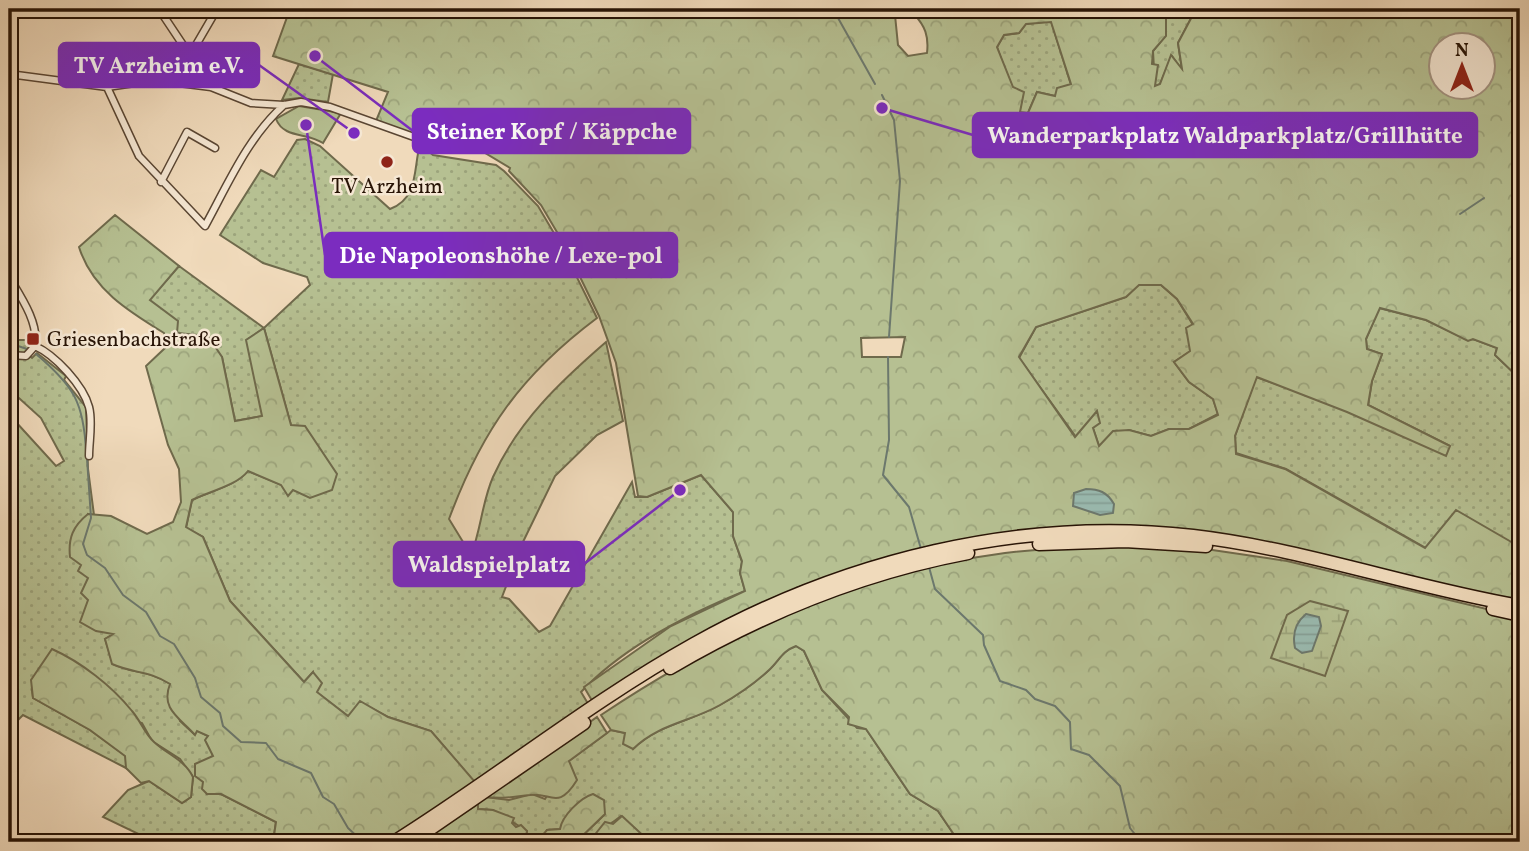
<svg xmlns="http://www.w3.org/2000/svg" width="1529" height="851" font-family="Vollkorn,serif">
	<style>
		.grass { fill: url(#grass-dots); stroke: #6f6a4c; stroke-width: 2 }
		.forest { fill: url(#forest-crowns); stroke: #6f6a4c; stroke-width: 2; fill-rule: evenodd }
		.wetland { fill: url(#wetland-marsh); stroke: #6f6a4c; stroke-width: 2 }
		.park { fill: #b6c092; stroke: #6f6a4c; stroke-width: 2 }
		.water { fill: url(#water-rules); stroke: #6c786d; stroke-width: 2 }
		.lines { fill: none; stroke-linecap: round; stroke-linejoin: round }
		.stream { stroke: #6c786d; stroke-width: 2 }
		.street-casing { stroke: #5a4633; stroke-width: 9 }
		.highway-casing { stroke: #281406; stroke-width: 15 }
		.street { stroke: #f5e7d3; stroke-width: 6 }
		.highway { stroke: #f0dabb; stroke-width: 12 }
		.poi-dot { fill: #8f2418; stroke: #f5e7d3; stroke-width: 2.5 }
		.labels { text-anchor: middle; stroke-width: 5; stroke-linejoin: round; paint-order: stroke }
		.poi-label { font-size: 21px; fill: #281406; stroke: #f5e7d3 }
		.leader { fill: none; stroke: #7b2cbf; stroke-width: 2.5 }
		.callout-dot { fill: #7b2cbf; stroke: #f5e7d3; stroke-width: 2.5 }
		.callout { fill: #7b2cbf; stroke: #7b2cbf; stroke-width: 2.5 }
		.callout-label { font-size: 23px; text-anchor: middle; font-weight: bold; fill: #fff }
	</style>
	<defs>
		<pattern id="grass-dots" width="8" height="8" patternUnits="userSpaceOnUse" patternTransform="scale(1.75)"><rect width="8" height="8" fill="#b6c092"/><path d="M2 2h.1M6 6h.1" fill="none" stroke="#9ca47c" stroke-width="1.8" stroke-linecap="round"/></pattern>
		<pattern id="forest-crowns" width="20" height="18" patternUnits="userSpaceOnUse" patternTransform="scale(1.75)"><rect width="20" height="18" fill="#b6c092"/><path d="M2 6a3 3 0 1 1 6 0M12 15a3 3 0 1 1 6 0" fill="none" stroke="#9ca47c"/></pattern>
		<pattern id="wetland-marsh" width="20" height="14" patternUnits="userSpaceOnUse" patternTransform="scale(1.75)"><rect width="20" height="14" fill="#b6c092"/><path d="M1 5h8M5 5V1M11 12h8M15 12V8" fill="none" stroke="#9ca47c"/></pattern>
		<pattern id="water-rules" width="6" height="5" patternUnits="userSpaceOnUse" patternTransform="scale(1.75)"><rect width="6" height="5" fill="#9abbb1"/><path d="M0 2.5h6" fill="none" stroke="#85a097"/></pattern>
	</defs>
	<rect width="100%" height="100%" fill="#f0dabb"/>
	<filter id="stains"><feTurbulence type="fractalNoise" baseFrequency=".00286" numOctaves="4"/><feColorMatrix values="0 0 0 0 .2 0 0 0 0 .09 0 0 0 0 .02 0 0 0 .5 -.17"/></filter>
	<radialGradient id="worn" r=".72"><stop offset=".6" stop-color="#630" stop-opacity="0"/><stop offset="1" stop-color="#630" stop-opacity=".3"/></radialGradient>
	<path class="grass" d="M1166 9H1196L1178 43 1182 70 1172 56 1160 84 1155 87 1153 51 1166 35Z
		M1051 21 1071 85 1055 96 1037 92 1028 113H1020L997 47 1004 35 1019 33 1026 24Z
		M299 64 333 74 328 102 299 98 282 100Z
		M305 139 320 146 390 209C419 198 413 170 420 144L433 155 496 165 504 171 538 206 561 245 597 318C521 375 482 430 449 519L471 555C481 530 482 502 493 477 518 421 561 381 606 342L623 421 597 435 555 476 522 544 502 597 509 599 539 632 550 626 632 482 635 497H647L701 475 733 512V536L742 562 740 573 745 591C688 614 623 647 581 692L590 707 476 784 431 731 388 717 360 702 349 717 316 692 313 672 304 682 230 601 203 537 186 528 192 500C210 491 236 486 248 471L282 485 291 425 264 328 247 340 263 416 235 421 222 357 195 336 177 333 149 300 179 266 264 328 310 285 307 277 263 263 220 235 261 170 274 177 297 140Z
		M1139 284 1161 285 1177 299 1193 325 1188 333 1191 351 1174 362 1189 382 1213 399 1218 414 1189 429H1169L1151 436 1129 430 1099 446 1093 428 1097 412 1076 437 1019 358 1036 327 1126 297Z
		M1379 308 1426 320 1468 340 1473 339 1497 348 1495 355 1520 379V547L1508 542 1426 548 1286 469 1236 453 1235 436 1256 377 1450 446 1368 405 1372 381 1382 354 1367 349 1366 339Z
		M9 340H26L31 345 25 352 32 358 37 353 66 376 64 380 86 407 88 469 94 515 88 514 82 565 88 578V600L115 634 105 639 113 664C135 674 148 670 171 684L180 721 194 734 197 730 208 736 213 756 203 782 207 794H221L276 822 273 842H155L103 817 128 790 149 781 182 803 191 797 193 777 180 759 152 741 142 723 32 690 33 698 90 730 126 756V768L23 715 9 729V420L15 421 56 466 64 461 41 418 9 389Z
		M796 646 804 651 822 690 857 728 866 729 910 794 938 811 959 842H650L621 816 593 837V842H576L605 814 560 829 547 830 543 842H525L527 831 493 810 478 809V804L485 797 509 800 532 794 545 799 569 761 611 730 625 733 633 749C658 724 690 722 720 705 736 696 755 683 769 670 779 661 782 651 796 646Z"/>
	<path class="forest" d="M290 9H1166V36L1153 51 1152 64 1158 65 1155 86 1160 84 1171 55 1182 69 1178 43 1196 9H1520V379L1495 355 1497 348 1473 339 1468 341 1426 320 1380 308 1366 339 1367 349 1382 354 1372 381 1368 405 1450 446 1446 456 1347 412 1257 377 1235 436 1236 454 1285 469 1425 548 1456 510 1520 547V604L1225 538 948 543 875 561 796 588V591L594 704 584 687 671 626 745 591 740 573 742 561 733 536V512L701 475 647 497 638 496 616 363 599 316 564 244 541 205 509 171 510 168 460 138 416 135 376 121 388 92 273 56ZM914 14C925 26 929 36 927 53L908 56 898 45 895 15ZM1051 22 1071 84 1057 88 1055 96 1037 92 1028 113 1020 112 1024 92 1013 87 997 47 1004 35 1019 33 1026 24ZM1442 46H1484V88H1442ZM1139 285H1161L1177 299 1193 324 1186 328 1190 351 1174 362 1189 382 1213 399 1218 415 1189 429H1169L1151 436 1129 430 1113 431 1099 446 1093 428 1100 423 1097 411 1075 437 1019 357 1036 327 1126 297ZM905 337 901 357H862L861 338Z
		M115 215 179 266 150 300 178 321 177 333 208 336 222 357 235 421 262 416 246 340 264 328 291 425 305 426 337 474 332 490 310 498 293 490 288 496 281 485 248 471C236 486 210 491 192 500L186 527 203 537 230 601 304 682 313 672 322 683 317 692 348 716 360 701 388 717 431 731 475 782 385 842H273L276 822 221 794H207L202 789 203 782 195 776V764L213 756 205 740 208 736 197 731 195 735C180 718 160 709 170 684 148 670 135 674 112 664L105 639 113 634 96 631 80 622 88 600 81 593 88 578 78 571 81 565 70 557C68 538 73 526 88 514L111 516 147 534 173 522 181 502 179 469 168 445 146 366 165 348 164 333C128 311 92 289 79 247Z
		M1185 546 1287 561 1520 617V842H959L938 811 910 794 866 729 848 724 849 717 822 690 804 651 796 646C782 651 779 661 769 670 755 683 736 696 720 705 690 722 658 724 633 749L623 744 625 733 611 730 601 715C723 633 859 572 1005 553 1065 546 1125 547 1185 546Z
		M52 649C81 662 112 686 132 711 140 720 145 734 154 742 168 755 185 760 193 777L191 797 182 803 149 781 141 783 126 768 125 756 90 730 33 698 31 680Z
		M597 717 607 733 569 761 577 780C558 811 551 792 530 795 511 797 505 799 485 797Z
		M593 794 604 800 605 814 576 842H543L540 838 547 830 560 829C562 816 580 798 593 794Z
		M478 804V809L493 810 514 818 512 823 516 827 521 825 527 831 525 842H421Z
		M622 816 650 842H593V837L605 822 613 824Z"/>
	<path class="wetland" d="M1310 601 1348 611 1325 676 1271 658 1287 615Z"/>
	<path class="park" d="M299 106 341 113 323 143C307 132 284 139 276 119Z"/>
	<path class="water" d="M1086 489C1099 489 1107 492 1114 504L1113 513 1100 515 1073 506 1074 493Z
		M1306 614 1319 617 1321 626 1312 651 1302 653 1295 648C1292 634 1295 623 1306 614Z"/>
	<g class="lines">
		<path class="stream" d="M833 9 875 84
			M882 95 894 120 900 181 889 337
			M1460 214 1484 198
			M9 343 27 349
			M36 354C74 386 84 403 86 452
			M888 357 889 440 883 475 909 507 921 549
			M87 458 91 518 83 544 87 555 105 568 123 595 146 612 160 636 174 644 195 678 201 697 220 713 223 726 241 742 266 743 278 759 311 773 323 797 334 804 348 828 363 842
			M929 567 935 589 983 635 984 645 1000 681 1026 690 1035 699 1055 706 1070 722 1071 749 1089 755 1120 786 1130 828 1141 842"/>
		<defs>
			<path id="street" d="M16 9 35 12 43 9
				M159 9 211 87
				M189 57 217 9
				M9 74 107 87 155 80 211 87 251 103 284 105 301 102 330 107 414 137
				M107 87 139 156 205 226C228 184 248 137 284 105
				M9 97 16 75
				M161 182 187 132 215 148
				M9 277C21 297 39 323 35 346
				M35 346C55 355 83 385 89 407 93 422 89 441 89 456
				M9 355 26 356 35 346"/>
			<path id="highway" d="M1039 544 1125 541 1206 546
				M1493 609 1520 615
				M670 668C764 613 862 573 968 553
				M394 842C496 778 590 702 694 644 844 560 1021 516 1193 536 1304 549 1410 587 1520 606
				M411 842 584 723"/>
		</defs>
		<use href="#street" class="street-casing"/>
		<use href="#highway" class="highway-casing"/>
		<use href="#street" class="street"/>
		<use href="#highway" class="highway"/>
	</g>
	<g class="poi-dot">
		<circle cx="387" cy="162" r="7"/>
		<rect x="26" y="332" width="14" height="14" rx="3.5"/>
	</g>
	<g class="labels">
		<g class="poi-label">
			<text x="387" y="193">TV Arzheim</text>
			<text x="47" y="346" text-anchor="start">Griesenbachstraße</text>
		</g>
	</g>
	<path class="leader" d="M354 133L259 65M315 56L413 131M882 108L973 135M306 125L325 255M680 490L584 564"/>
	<g class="callout-dot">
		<circle cx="354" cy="133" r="7"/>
		<circle cx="315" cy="56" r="7"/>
		<circle cx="882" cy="108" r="7"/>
		<circle cx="306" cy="125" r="7"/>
		<circle cx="680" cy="490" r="7"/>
	</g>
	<g class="callout">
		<rect x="59" y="43" width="200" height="44" rx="7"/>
		<rect x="413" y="109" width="277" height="44" rx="7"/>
		<rect x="973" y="113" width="504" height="44" rx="7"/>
		<rect x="325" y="233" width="352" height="44" rx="7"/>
		<rect x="394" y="542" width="190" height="44" rx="7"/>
	</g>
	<g class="callout-label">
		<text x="159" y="73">TV Arzheim e.V.</text>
		<text x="552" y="139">Steiner Kopf / Käppche</text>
		<text x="1225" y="143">Wanderparkplatz Waldparkplatz/Grillhütte</text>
		<text x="501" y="263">Die Napoleonshöhe / Lexe-pol</text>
		<text x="489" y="572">Waldspielplatz</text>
	</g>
	<rect width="1529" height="851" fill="none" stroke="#f0dabb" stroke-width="35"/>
	<rect x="10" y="10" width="1508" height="830" fill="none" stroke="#281406" stroke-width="3.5"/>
	<rect x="18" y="18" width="1494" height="816" fill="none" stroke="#281406" stroke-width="2"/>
	<g transform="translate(1462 66)"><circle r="33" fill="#f5e7d3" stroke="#a39381" stroke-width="2"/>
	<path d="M0-5L12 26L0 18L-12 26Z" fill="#8f2418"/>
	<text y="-10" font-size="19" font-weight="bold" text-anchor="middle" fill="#281406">N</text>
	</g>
	<rect width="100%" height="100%" filter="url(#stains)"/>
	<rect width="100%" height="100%" fill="url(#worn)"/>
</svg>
